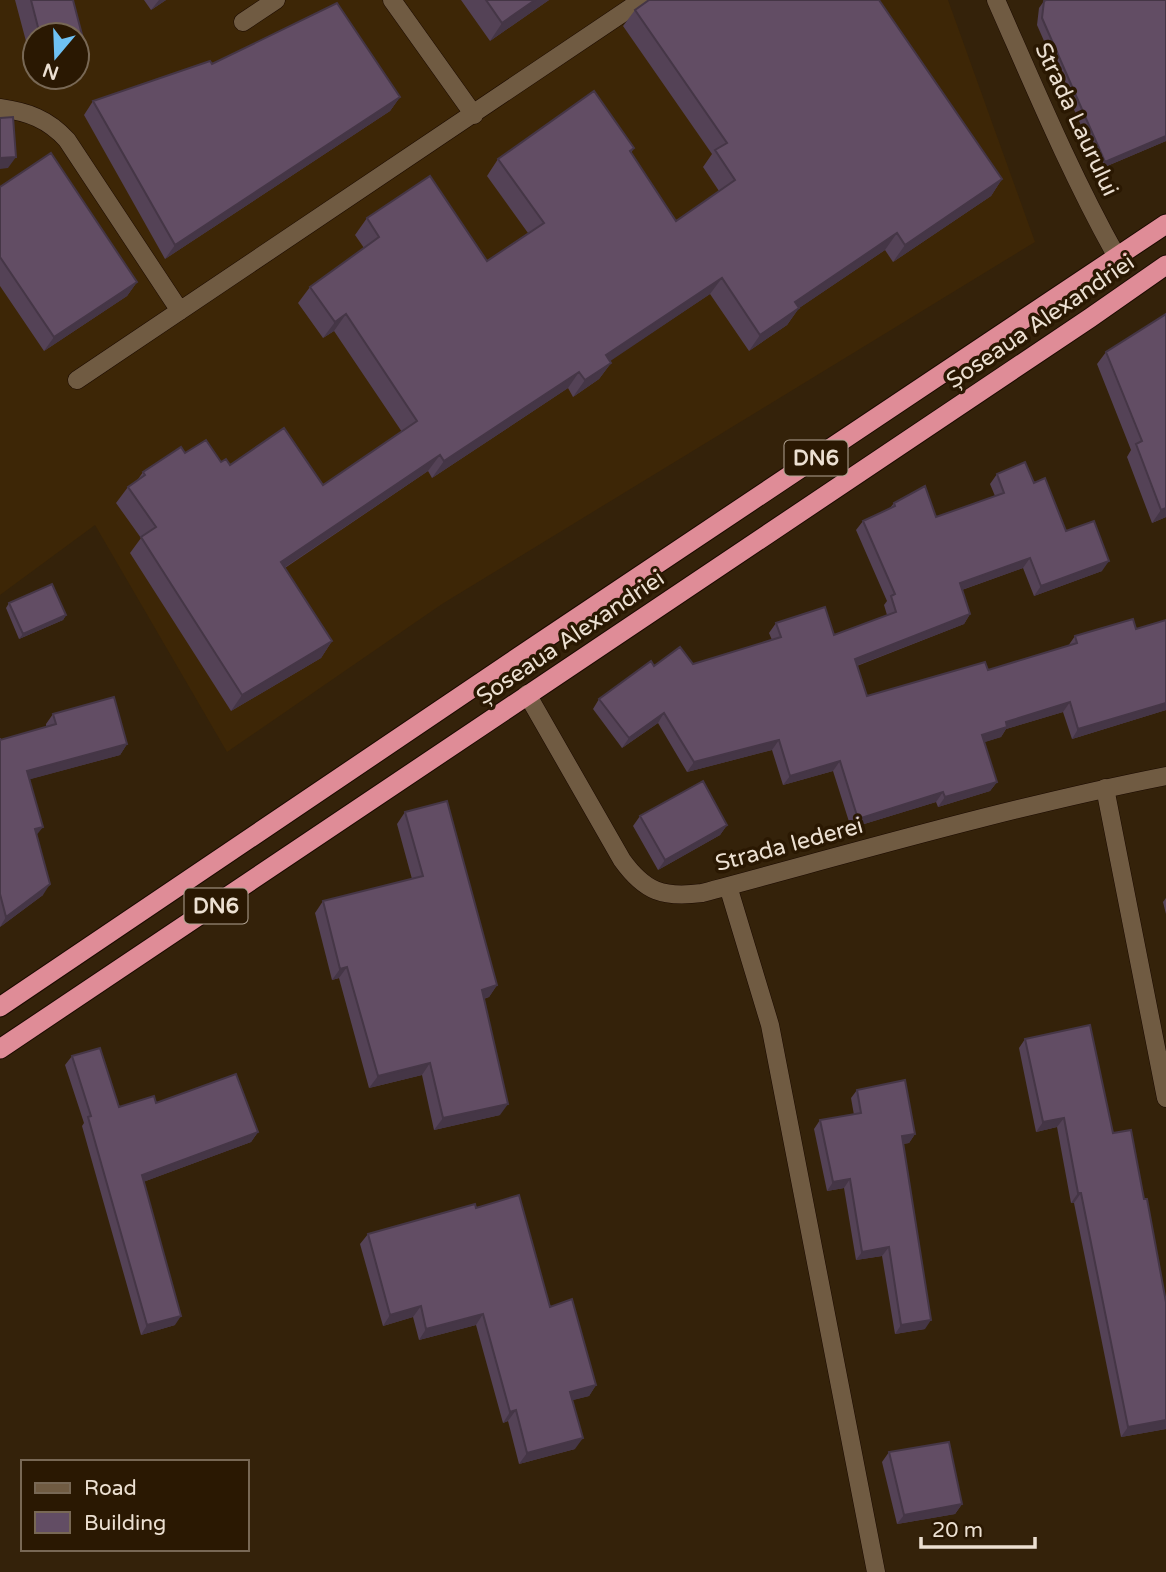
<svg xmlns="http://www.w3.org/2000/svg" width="1166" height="1572" font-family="'Varela Round',sans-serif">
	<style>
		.built { fill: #3d2606; fill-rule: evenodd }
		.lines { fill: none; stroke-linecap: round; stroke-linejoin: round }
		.service-casing { stroke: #1b0a00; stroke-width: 19 }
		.minor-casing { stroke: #1b0a00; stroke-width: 19 }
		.trunk-casing { stroke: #1b0a00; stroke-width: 21 }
		.service { stroke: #705b42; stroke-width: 18 }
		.minor { stroke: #705b42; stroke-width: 18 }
		.trunk { stroke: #df8c97; stroke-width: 19 }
		.wall { fill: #544256 }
		.shaded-wall { fill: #453646 }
		.building { fill: #624d64; stroke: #453646; stroke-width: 2 }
		.labels { text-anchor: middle; stroke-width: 7; stroke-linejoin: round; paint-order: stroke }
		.shield { fill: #2a1802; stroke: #b2a494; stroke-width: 2 }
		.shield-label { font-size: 21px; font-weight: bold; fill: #ece0d2 }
		.street-label { font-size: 23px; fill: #ece0d2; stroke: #2a1802 }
	</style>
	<rect width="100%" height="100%" fill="#34220a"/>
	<path class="built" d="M0 0H948L1035 242 442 604 227 752 95 525 0 595ZM35 35H77V77H35Z"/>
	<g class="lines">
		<defs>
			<path id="service" d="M392 0 474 115
				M243 22 276 0
				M0 108C28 112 48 119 67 140L180 311
				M77 380 642 0"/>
			<path id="minor" d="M996 0C1034 86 1071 175 1117 257
				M527 694 622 860C645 892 663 898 702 893 856 852 1009 807 1166 776
				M1105 788 1166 1098
				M728 886 770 1025 876 1572"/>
			<path id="trunk" d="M0 1007 548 637 1166 224
				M0 1049 1090 318 1166 265"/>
		</defs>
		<use href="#service" class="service-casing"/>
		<use href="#minor" class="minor-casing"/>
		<use href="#trunk" class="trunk-casing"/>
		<use href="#service" class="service"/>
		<use href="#minor" class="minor"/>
		<use href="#trunk" class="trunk"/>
	</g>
	<path class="wall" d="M15 0H73L87 54 77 68V35H35V75Z
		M144 0H166L151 10Z
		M461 0H549L490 41Z
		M1044 1 1166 141 1100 169 1037 25 1039 8Z
		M635 10 1002 179 991 196 893 262 885 250 799 308 787 325 749 351 710 294 609 361 611 363 599 379 573 397 568 388 432 478 428 471 285 568 332 641 321 658 231 711 130 553 141 538 116 503 128 487 136 482 143 472 185 453 230 465 323 485 402 432 334 331 323 338 298 303 310 287 364 248 355 235 367 218 487 261 528 233 487 176 498 159 634 148 631 153 676 221 719 191 703 167 712 154 623 26Z
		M212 64 400 97 390 111 165 259 84 115 93 101Z
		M0 187 137 282 127 296 44 351 0 286Z
		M1166 314V517L1152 523 1127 457 1131 450 1097 364 1106 352Z
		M997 474 1034 483 1066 531 1102 571 1034 596 1023 568 962 590 970 614 964 624 857 666 867 696 988 670 1068 646 1075 636 1136 629 1166 620V710L1072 739 1063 712 1006 729 1001 737 984 742 997 782 990 791 938 807 936 802 851 828 833 771 783 785 772 750 687 772 658 723 622 748 593 709 599 699 654 666 693 664 772 640 769 633 776 623 834 635 887 615 884 605 887 601 856 530 863 521 889 509 894 503 936 517 995 496 990 484Z
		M9 603 66 615 63 620 19 639 6 608Z
		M53 714 127 744 120 755 30 779 43 895 0 927V738V740L46 727V724Z
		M405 812 497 985 489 997 484 999 500 1115 434 1130 422 1075 369 1088 339 978 332 980 315 913 323 901 412 879 397 824Z
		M640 816 727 825 720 835 658 870 633 826Z
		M1166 898V914L1163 902Z
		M1025 1039 1113 1133 1144 1199 1166 1302V1429L1121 1437 1074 1203H1071L1057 1127 1036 1132 1019 1048Z
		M72 1056 119 1107 156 1103 258 1132 251 1142 143 1182 175 1325 141 1335 82 1126 84 1123 65 1065Z
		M857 1090 915 1134 909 1143 903 1144 925 1329 895 1334 882 1256 856 1260 844 1188 827 1191 814 1129 820 1120 854 1115 851 1098Z
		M476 1208 550 1307 596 1385 589 1396 572 1400 575 1449 519 1464 508 1421 503 1423 476 1325 419 1340 413 1317 383 1326 360 1244 368 1234Z
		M889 1452 962 1504 955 1514 897 1524 882 1462Z"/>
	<path class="shaded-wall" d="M159 0H166L151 10Z
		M535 0H549L490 41 502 23Z
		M87 54 77 68V56Z
		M400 97 390 111 165 259 175 245Z
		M1166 136V141L1100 169 1105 162Z
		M16 157 8 168 0 169V158Z
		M1002 179 991 196 893 262 905 245Z
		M897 233 885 250 783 319 795 302Z
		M722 278 710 294 594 372 606 355Z
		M137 282 127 296 44 351 54 337Z
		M799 308 787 325 749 351 760 335Z
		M346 314 334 331 323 338 335 322Z
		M611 363 599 379 573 397 585 380Z
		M579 372 568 388 432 478 444 461Z
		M440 455 428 471 269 578 281 562Z
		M1166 508V517L1152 523 1161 510Z
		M1030 558 1023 568 953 593 960 583Z
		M1109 561 1102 571 1034 596 1041 586Z
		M970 614 964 624 848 669 855 659Z
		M66 615 63 620 19 639 23 634Z
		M332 641 321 658 231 711 242 695Z
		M1070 702 1063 712 1006 729 1001 737 976 745 982 735 1006 722Z
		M1166 703V710L1072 739 1078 729Z
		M664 713 658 723 622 748 629 738Z
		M779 740 772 750 687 772 694 762Z
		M127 744 120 755 20 782 27 771Z
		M840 761 833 771 783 785 790 776Z
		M997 782 990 791 938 807 945 797Z
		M943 792 936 802 851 828 858 819Z
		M727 825 720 835 658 870 665 860Z
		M43 827 35 837V829Z
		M50 884 43 895 0 927 6 917Z
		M347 967 339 978 332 980 340 969Z
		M497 985 489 997 473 1001 482 990Z
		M430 1063 422 1075 369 1088 378 1076Z
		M508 1104 500 1115 434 1130 443 1118Z
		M1064 1118 1057 1127 1036 1132 1043 1122Z
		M258 1132 251 1142 135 1185 142 1175Z
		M915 1134 909 1143 896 1145 902 1136Z
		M850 1179 844 1188 827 1191 833 1182Z
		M1078 1193H1081L1074 1203H1071Z
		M889 1247 882 1256 856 1260 862 1252Z
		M421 1306 413 1317 383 1326 390 1315Z
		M483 1314 476 1325 419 1340 426 1329Z
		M181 1316 175 1325 141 1335 147 1325Z
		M931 1320 925 1329 895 1334 901 1325Z
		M596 1385 589 1396 562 1403 570 1392Z
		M516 1410 508 1421 503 1423 510 1412Z
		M1166 1420V1429L1121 1437 1128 1427Z
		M583 1438 575 1449 519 1464 527 1453Z
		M962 1504 955 1514 897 1524 904 1515Z"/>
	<path class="building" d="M31 0H73L87 54 77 56V35H40Z
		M486 0H535L502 23Z
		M649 0H879L1002 179 905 245 897 233 795 302 799 308 760 335 722 278 606 355 611 363 585 380 579 372 444 461 440 455 281 562 332 641 242 695 141 537 156 527 128 487 145 475 143 472 181 447 185 453 206 440 221 462 226 459 230 465 284 428 323 485 417 421 346 314 335 322 310 287 379 237 367 218 430 176 487 261 544 223 498 159 594 91 634 148 630 151 676 221 735 180 715 150 727 143 635 10Z
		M1046 0H1166V136L1105 162 1042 18 1044 1Z
		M337 3 400 97 175 245 93 101 210 61 212 64Z
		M13 117 16 157 0 158V118Z
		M51 153 137 282 54 337 0 257V187Z
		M1166 314V508L1161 510 1136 444 1142 441 1106 352Z
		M1025 462 1034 483 1045 478 1066 531 1094 521 1109 561 1041 586 1030 558 960 583 970 614 855 659 867 696 985 662 988 670 1077 643 1075 636 1133 619 1136 629 1166 620V703L1078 729 1070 702 1006 722 1007 727 982 735 997 782 945 797 943 792 858 819 840 761 790 776 779 740 694 762 664 713 629 738 599 699 651 661 654 666 680 647 693 664 781 637 776 623 825 607 834 635 896 612 891 596 895 594 863 521 895 506 894 503 925 486 936 517 1004 493 997 474Z
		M52 584 66 615 23 634 9 603Z
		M114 697 127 744 27 771 43 827 35 829 50 884 6 917 0 894V738V740L56 724 53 714Z
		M703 781 727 825 665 860 640 816Z
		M447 801 497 985 482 990 508 1104 443 1118 430 1063 378 1076 347 967 340 969 323 901 423 876 405 812Z
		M1090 1025 1113 1133 1131 1130 1144 1199H1147L1166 1302V1420L1128 1427 1081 1193H1078L1064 1118 1043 1122 1025 1039Z
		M100 1048 119 1107 154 1096 156 1103 236 1074 258 1132 142 1175 181 1316 147 1325 88 1117 91 1116 72 1056Z
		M905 1080 915 1134 902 1136 931 1320 901 1325 889 1247 862 1252 850 1179 833 1182 820 1120 861 1113 857 1090Z
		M519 1195 550 1307 572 1299 596 1385 570 1392 583 1438 527 1453 516 1410 510 1412 483 1314 426 1329 421 1306 390 1315 368 1234 475 1204 476 1208Z
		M949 1442 962 1504 904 1515 889 1452Z"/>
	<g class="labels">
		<g class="shield">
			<rect x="784.5" y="440.5" width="63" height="35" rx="5"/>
			<rect x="184.5" y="888.5" width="63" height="35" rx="5"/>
		</g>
		<g class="shield-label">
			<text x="816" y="465">DN6</text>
			<text x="216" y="913">DN6</text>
		</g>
		<g class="street-label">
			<text transform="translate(1077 119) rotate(65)" y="8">Strada Laurului</text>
			<text transform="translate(1040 321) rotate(-34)" y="8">Șoseaua Alexandriei</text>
			<text transform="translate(570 637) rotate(-34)" y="8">Șoseaua Alexandriei</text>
			<text transform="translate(789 844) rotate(-15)" y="8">Strada Iederei</text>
		</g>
	</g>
	<rect x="21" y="1460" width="228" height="91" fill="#2a1802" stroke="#786855" stroke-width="2"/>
	<rect x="35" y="1483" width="35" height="10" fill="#705b42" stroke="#786855" stroke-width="2"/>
	<text x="84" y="1495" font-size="21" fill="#ece0d2">Road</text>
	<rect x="35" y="1512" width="35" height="21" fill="#624d64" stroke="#786855" stroke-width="2"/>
	<text x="84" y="1530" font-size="21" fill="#ece0d2">Building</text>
	<g transform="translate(56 56) rotate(199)"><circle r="33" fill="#2a1802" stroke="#786855" stroke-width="2"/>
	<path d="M0-5L12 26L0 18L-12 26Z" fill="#6fc2f4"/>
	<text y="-10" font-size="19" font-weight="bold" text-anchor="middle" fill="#ece0d2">N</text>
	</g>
	<path d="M921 1537v10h114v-10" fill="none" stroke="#ece0d2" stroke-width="3.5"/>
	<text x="932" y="1537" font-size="21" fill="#ece0d2" stroke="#2a1802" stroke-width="5" paint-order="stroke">20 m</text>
</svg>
